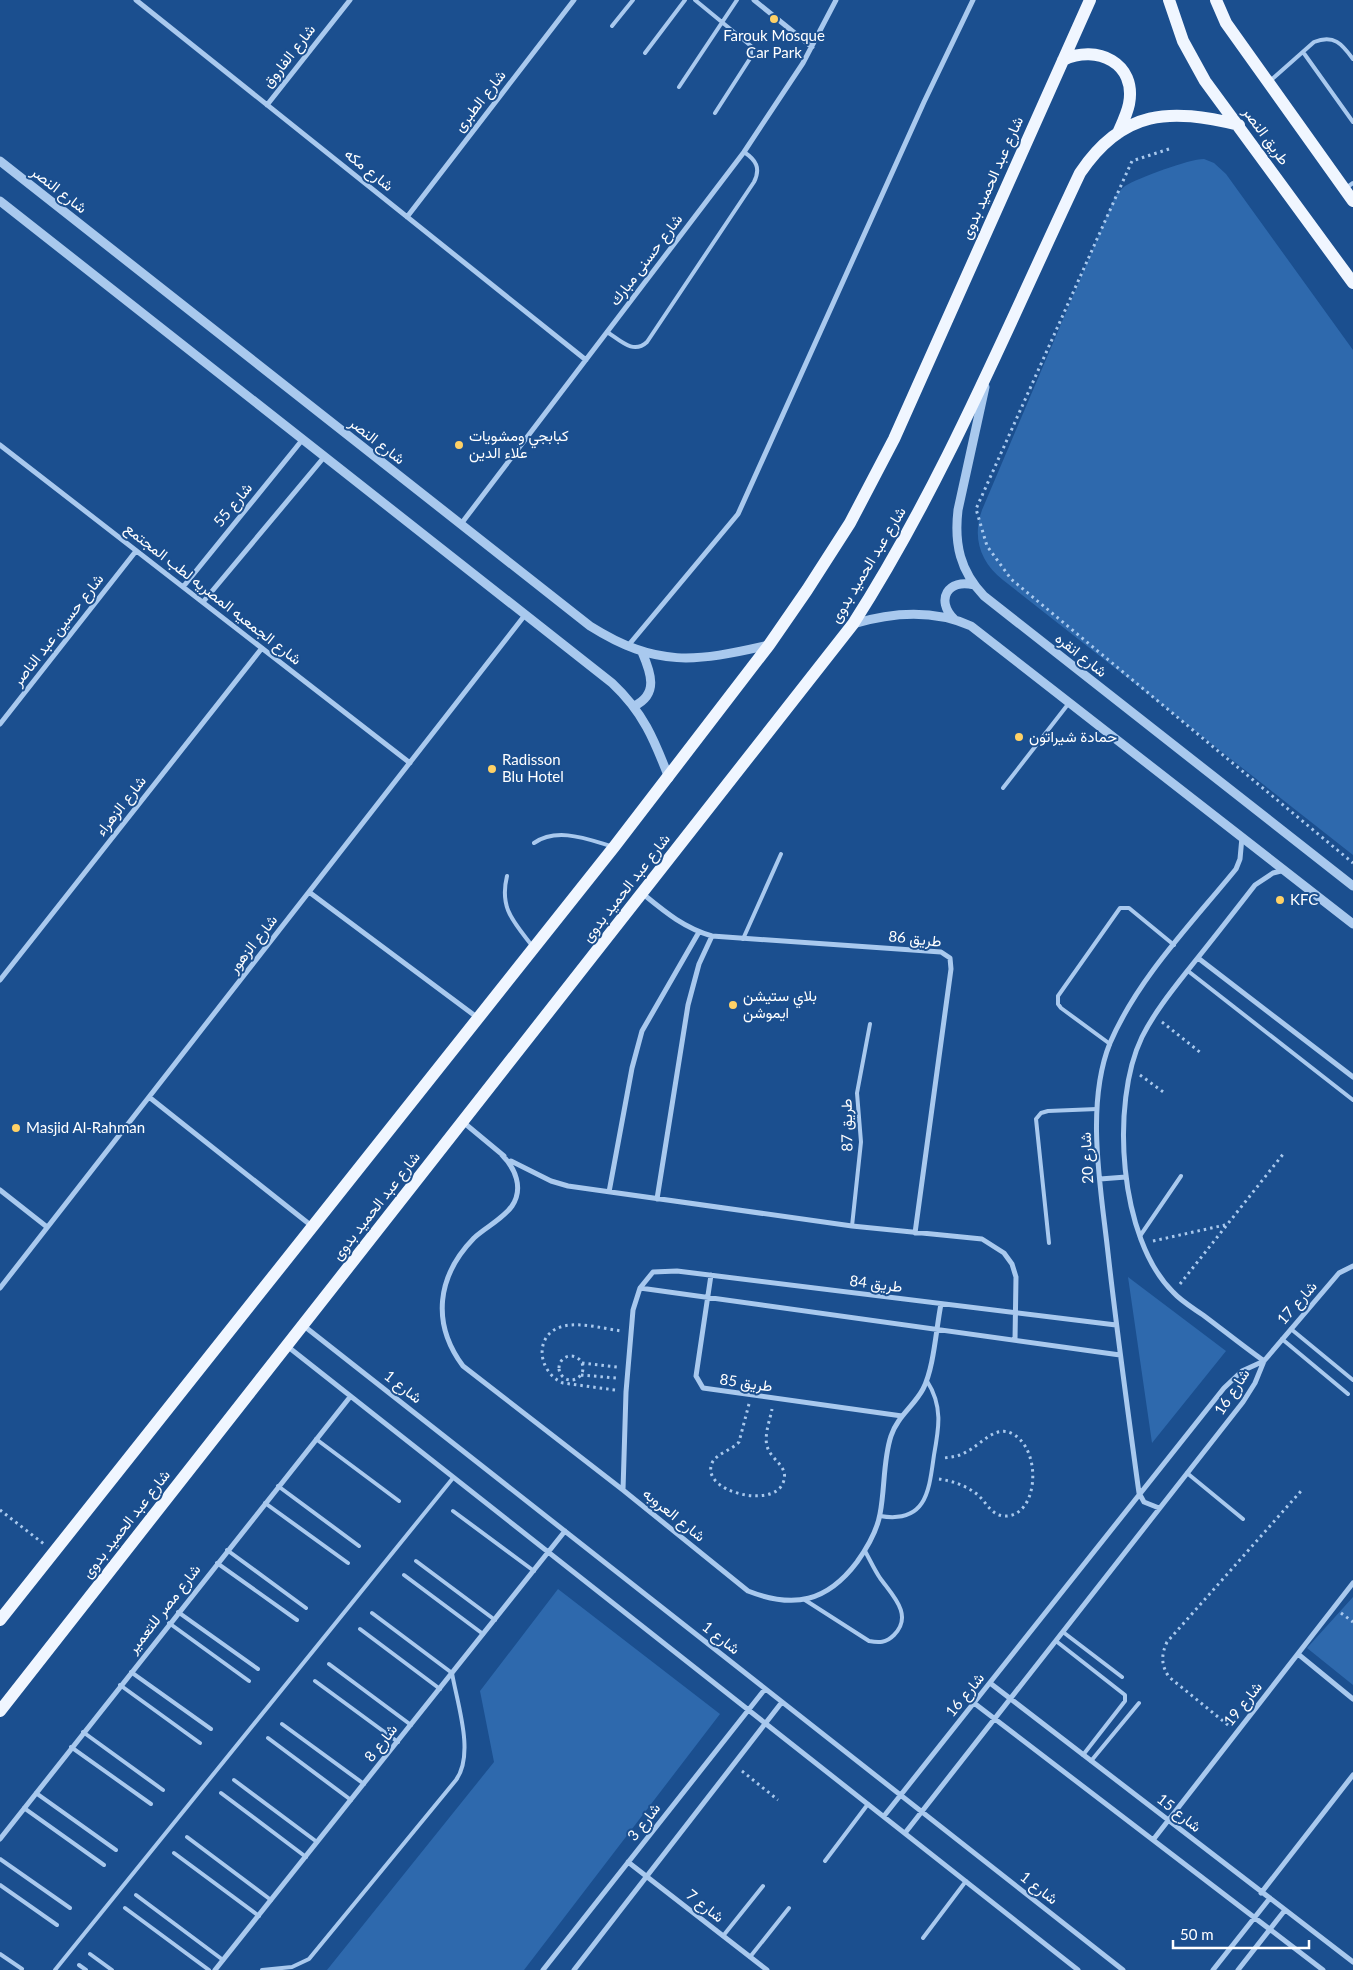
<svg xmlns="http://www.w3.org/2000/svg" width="1353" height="1970" font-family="Lato,Vazirmatn,sans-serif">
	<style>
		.green { fill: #2e69ad }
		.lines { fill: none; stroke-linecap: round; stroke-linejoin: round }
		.path { stroke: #a9c9ee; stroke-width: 3; stroke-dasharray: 2.5 4; stroke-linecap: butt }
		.service { stroke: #a9c9ee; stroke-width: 4 }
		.minor { stroke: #a9c9ee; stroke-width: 5 }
		.tertiary { stroke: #a9c9ee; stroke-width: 9 }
		.primary { stroke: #f0f6ff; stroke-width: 12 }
		.poi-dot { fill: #ffd166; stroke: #1b4f8f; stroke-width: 2 }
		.labels { text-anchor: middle; stroke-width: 4; stroke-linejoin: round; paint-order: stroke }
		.poi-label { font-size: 15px; fill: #fff; stroke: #1b4f8f; text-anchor: start }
		.street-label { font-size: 15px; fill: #fff; stroke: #1b4f8f }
	</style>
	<rect width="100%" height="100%" fill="#1b4f8f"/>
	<path class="green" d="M1204 159 1214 163 1226 174 1353 350V855L1003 580C980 562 972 537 982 510L1115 197C1118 193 1121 189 1125 186 1138 178 1189 159 1204 159Z
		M1128 1277 1226 1351 1152 1443Z
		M558 1589 720 1714 524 1970H327L494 1762 480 1691Z
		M1353 1597V1685L1307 1648Z"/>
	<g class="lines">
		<path class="path" d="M1169 149 1132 161 976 509 987 546 1011 579 1353 863
			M1162 1022 1201 1053
			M1140 1075 1166 1094
			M1153 1241 1225 1225
			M1180 1284 1284 1153
			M559 1368a12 12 0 1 1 24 0a12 12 0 1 1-24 0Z
			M582 1363 617 1367
			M581 1375 616 1378
			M615 1390 563 1383C537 1372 533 1333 564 1326 581 1322 605 1329 622 1331
			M749 1404 739 1442C732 1450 717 1453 712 1463 700 1492 773 1509 783 1483 790 1466 771 1461 767 1446 764 1435 770 1420 772 1409
			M939 1479C953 1481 967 1486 978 1495 986 1502 991 1515 1004 1516 1038 1518 1043 1451 1013 1434 995 1424 981 1445 966 1452 960 1456 952 1457 944 1458
			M0 1510 44 1544
			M1341 1613 1353 1622
			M1228 1725 1169 1677C1161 1665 1161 1655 1167 1642L1301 1491
			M742 1771 778 1800"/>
		<path class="service" d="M695 0 751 46V57L715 113
			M612 26 633 0
			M1303 52 1353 122
			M645 53 685 0
			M1270 81 1314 42C1334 34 1342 44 1353 59
			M679 87 737 0
			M1346 188 1353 183
			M607 332C620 340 633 355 647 342L754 182C761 168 756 160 744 152
			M1003 788 1069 703
			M534 843C557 827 587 839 611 846
			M507 876C499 909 514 922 533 947
			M743 939 781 854
			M1188 971 1353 1100
			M1110 1044 1061 1008 1058 1004V996L1120 908H1129L1174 945
			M852 1226 861 1142 857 1093 870 1024
			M1140 1236 1181 1176
			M1049 1243 1036 1119 1041 1113 1048 1111 1097 1109
			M1291 1329 1353 1380
			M1282 1339 1348 1394
			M316 1439 399 1501
			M1187 1473 1243 1519
			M278 1486 359 1546
			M265 1503 348 1563
			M453 1511 534 1571
			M880 1516C927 1524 929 1490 934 1455 939 1428 943 1406 927 1381
			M227 1550 306 1608
			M416 1561 495 1620
			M217 1563 297 1620
			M404 1575 483 1634
			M805 1600 869 1641C879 1643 886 1643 894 1635 914 1615 892 1595 880 1578 874 1569 870 1560 865 1551
			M178 1612 258 1669
			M169 1623 249 1681
			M360 1629 440 1689
			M1063 1632 1122 1677
			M1056 1641 1125 1695V1701L1083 1755
			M329 1664 411 1725
			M131 1672 211 1729
			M315 1681 398 1742
			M120 1685 200 1743
			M282 1724 364 1784
			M83 1732 163 1790
			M268 1738 351 1800
			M71 1747 151 1804
			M1091 1761 1139 1703
			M234 1780 317 1842
			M36 1793 116 1850
			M221 1793 306 1857
			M24 1808 104 1865
			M187 1837 271 1900
			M174 1853 259 1916
			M0 1859 70 1908
			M825 1861 868 1804
			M0 1885 57 1925
			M136 1895 223 1960
			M125 1908 209 1970
			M723 1936 763 1886
			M923 1938 966 1881
			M0 1954 22 1969
			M90 1954 112 1970
			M750 1957 789 1908
			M79 1965 86 1970
			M55 1970 453 1478
			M262 1970 292 1967 309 1959 456 1780C475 1754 457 1703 452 1673L372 1613"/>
		<path class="minor" d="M136 0 586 360
			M754 0 812 47
			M267 105 350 0
			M407 217 574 0
			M0 445 410 763
			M461 524 744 152 803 63 836 0
			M183 587 303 439
			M203 602 325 456
			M627 647 738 514 924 102 973 0
			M0 724 136 551
			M309 892 478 1018
			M643 894C665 912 684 928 712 936L941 952 950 958 951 969 915 1233
			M1198 958 1353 1077
			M0 980 262 648
			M149 1097 313 1227
			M463 1122 504 1156
			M502 1155C515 1168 524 1188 512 1206 503 1219 486 1227 474 1238 437 1276 431 1323 463 1366L623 1490 748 1591C794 1609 827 1602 857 1562 867 1548 877 1531 880 1514 885 1489 883 1460 891 1436 897 1417 914 1406 923 1389 934 1368 936 1329 941 1304
			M511 1161 551 1181 568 1186 852 1226 982 1239 1004 1253 1012 1264 1016 1277 1015 1340
			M1100 1179 1126 1177
			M0 1190 47 1227
			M609 1192 632 1068 642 1031 699 932
			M657 1199 688 1005 699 964 712 936
			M711 1275 696 1376 703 1388 902 1416
			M0 1288 525 615
			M640 1288 1120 1355
			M304 1326 1123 1970
			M287 1346 1078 1970
			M1264 1361C1243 1346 1223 1330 1203 1315 1193 1308 1181 1301 1173 1292 1119 1239 1110 1103 1142 1037 1155 1011 1174 988 1192 965 1213 939 1234 912 1255 885L1273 873 1285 870
			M623 1490 626 1392 633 1310 640 1288 653 1272 677 1271 1116 1325
			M1159 1508 1144 1502 1139 1493C1128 1413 1117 1333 1108 1253 1101 1189 1085 1105 1110 1043 1138 978 1192 923 1236 869L1240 859 1242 837
			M1298 1654 1353 1699
			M990 1683 1353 1962
			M974 1703 1323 1970
			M884 1816 1224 1388 1242 1371 1264 1361
			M905 1833 1243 1402 1255 1383 1264 1361 1339 1273 1353 1266
			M0 1839 350 1397
			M1153 1840 1353 1583
			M628 1862 767 1970
			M1261 1893 1353 1775
			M215 1970 565 1531
			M543 1970 765 1689
			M574 1970 782 1702
			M1213 1970 1270 1898
			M1238 1970 1285 1910"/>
		<path class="tertiary" d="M0 161 590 626C657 668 695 662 769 645
			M0 201 612 683C643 712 654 739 669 778
			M985 387 958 510C954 544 960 571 984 596L1353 886
			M954 619C935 600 948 578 974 585
			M853 624C893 612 933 609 971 626L1353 924
			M634 706C659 694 651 673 642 652"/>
		<path class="primary" d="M1169 0 1183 41 1205 81 1353 283
			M1216 0 1226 23 1353 201
			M1063 60C1097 44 1137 63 1129 104 1127 114 1122 124 1118 133
			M0 1620 614 847 769 645 807 590 850 523 894 439 1090 0
			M0 1711 853 624C944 482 1008 325 1080 173 1123 109 1170 108 1239 125"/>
	</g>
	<g class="poi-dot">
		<circle cx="774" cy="19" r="5"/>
		<circle cx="459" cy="445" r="5"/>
		<circle cx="1019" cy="737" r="5"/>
		<circle cx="492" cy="769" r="5"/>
		<circle cx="1280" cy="900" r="5"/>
		<circle cx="733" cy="1005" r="5"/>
		<circle cx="16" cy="1128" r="5"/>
	</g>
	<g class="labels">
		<g class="poi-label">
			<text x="774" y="41" text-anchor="middle">Farouk Mosque<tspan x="774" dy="17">Car Park</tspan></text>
			<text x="469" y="441">كبابجي ومشويات<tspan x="469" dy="17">علاء الدين</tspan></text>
			<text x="1029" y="742">حمادة شيراتون</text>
			<text x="502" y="765">Radisson<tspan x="502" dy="17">Blu Hotel</tspan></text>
			<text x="1290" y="905">KFC</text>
			<text x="743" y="1001">بلاي ستيشن<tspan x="743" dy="17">ايموشن</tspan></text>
			<text x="26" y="1133">Masjid Al-Rahman</text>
		</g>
		<g class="street-label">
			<text transform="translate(289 56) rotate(-52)" y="5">شارع الفاروق</text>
			<text transform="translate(480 101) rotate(-52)" y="5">شارع الطبرى</text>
			<text transform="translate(1266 136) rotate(54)" y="5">طريق النصر</text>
			<text transform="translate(369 170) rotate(39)" y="5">شارع مكه</text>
			<text transform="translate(992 178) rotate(-66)" y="5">شارع عبد الحميد بدوى</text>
			<text transform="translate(59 190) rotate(38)" y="5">شارع النصر</text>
			<text transform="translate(646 260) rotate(-53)" y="5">شارع حسنى مبارك</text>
			<text transform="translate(377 441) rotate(38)" y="5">شارع النصر</text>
			<text transform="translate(233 505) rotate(-51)" y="5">شارع 55</text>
			<text transform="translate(868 565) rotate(-59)" y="5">شارع عبد الحميد بدوى</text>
			<text transform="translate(213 594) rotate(38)" y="5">شارع الجمعيه المصريه لطب المجتمع</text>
			<text transform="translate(58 630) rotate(-52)" y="5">شارع حسين عبد الناصر</text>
			<text transform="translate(1081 655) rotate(38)" y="5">شارع انقره</text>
			<text transform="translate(121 806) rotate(-52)" y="5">شارع الزهراء</text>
			<text transform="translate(626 888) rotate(-52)" y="5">شارع عبد الحميد بدوى</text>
			<text transform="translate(915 939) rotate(6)" y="5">طريق 86</text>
			<text transform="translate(253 944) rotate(-52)" y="5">شارع الزهور</text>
			<text transform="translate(847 1125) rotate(-91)" y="5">طريق 87</text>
			<text transform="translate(1087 1158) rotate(-93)" y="5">شارع 20</text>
			<text transform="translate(376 1206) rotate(-52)" y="5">شارع عبد الحميد بدوى</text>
			<text transform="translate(876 1284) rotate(7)" y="5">طريق 84</text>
			<text transform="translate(1297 1303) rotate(-49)" y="5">شارع 17</text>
			<text transform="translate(746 1383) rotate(8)" y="5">طريق 85</text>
			<text transform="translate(403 1387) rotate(38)" y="5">شارع 1</text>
			<text transform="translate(1232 1392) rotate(-57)" y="5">شارع 16</text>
			<text transform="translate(674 1515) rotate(39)" y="5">شارع العروبه</text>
			<text transform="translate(126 1524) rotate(-52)" y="5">شارع عبد الحميد بدوى</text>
			<text transform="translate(164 1609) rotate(-52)" y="5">شارع مصر للتعمير</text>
			<text transform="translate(721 1638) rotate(38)" y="5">شارع 1</text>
			<text transform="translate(965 1695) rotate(-51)" y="5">شارع 16</text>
			<text transform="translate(1243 1704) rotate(-52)" y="5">شارع 19</text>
			<text transform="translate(381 1743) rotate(-52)" y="5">شارع 8</text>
			<text transform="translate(1179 1813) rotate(38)" y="5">شارع 15</text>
			<text transform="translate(644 1822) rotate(-52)" y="5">شارع 3</text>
			<text transform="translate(1039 1888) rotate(38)" y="5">شارع 1</text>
			<text transform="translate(705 1906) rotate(38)" y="5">شارع 7</text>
		</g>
	</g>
	<path d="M1173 1940v8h136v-8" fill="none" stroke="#ffffff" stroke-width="2.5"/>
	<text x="1180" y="1940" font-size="15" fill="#ffffff" stroke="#1b4f8f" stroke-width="4" paint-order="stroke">50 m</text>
</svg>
